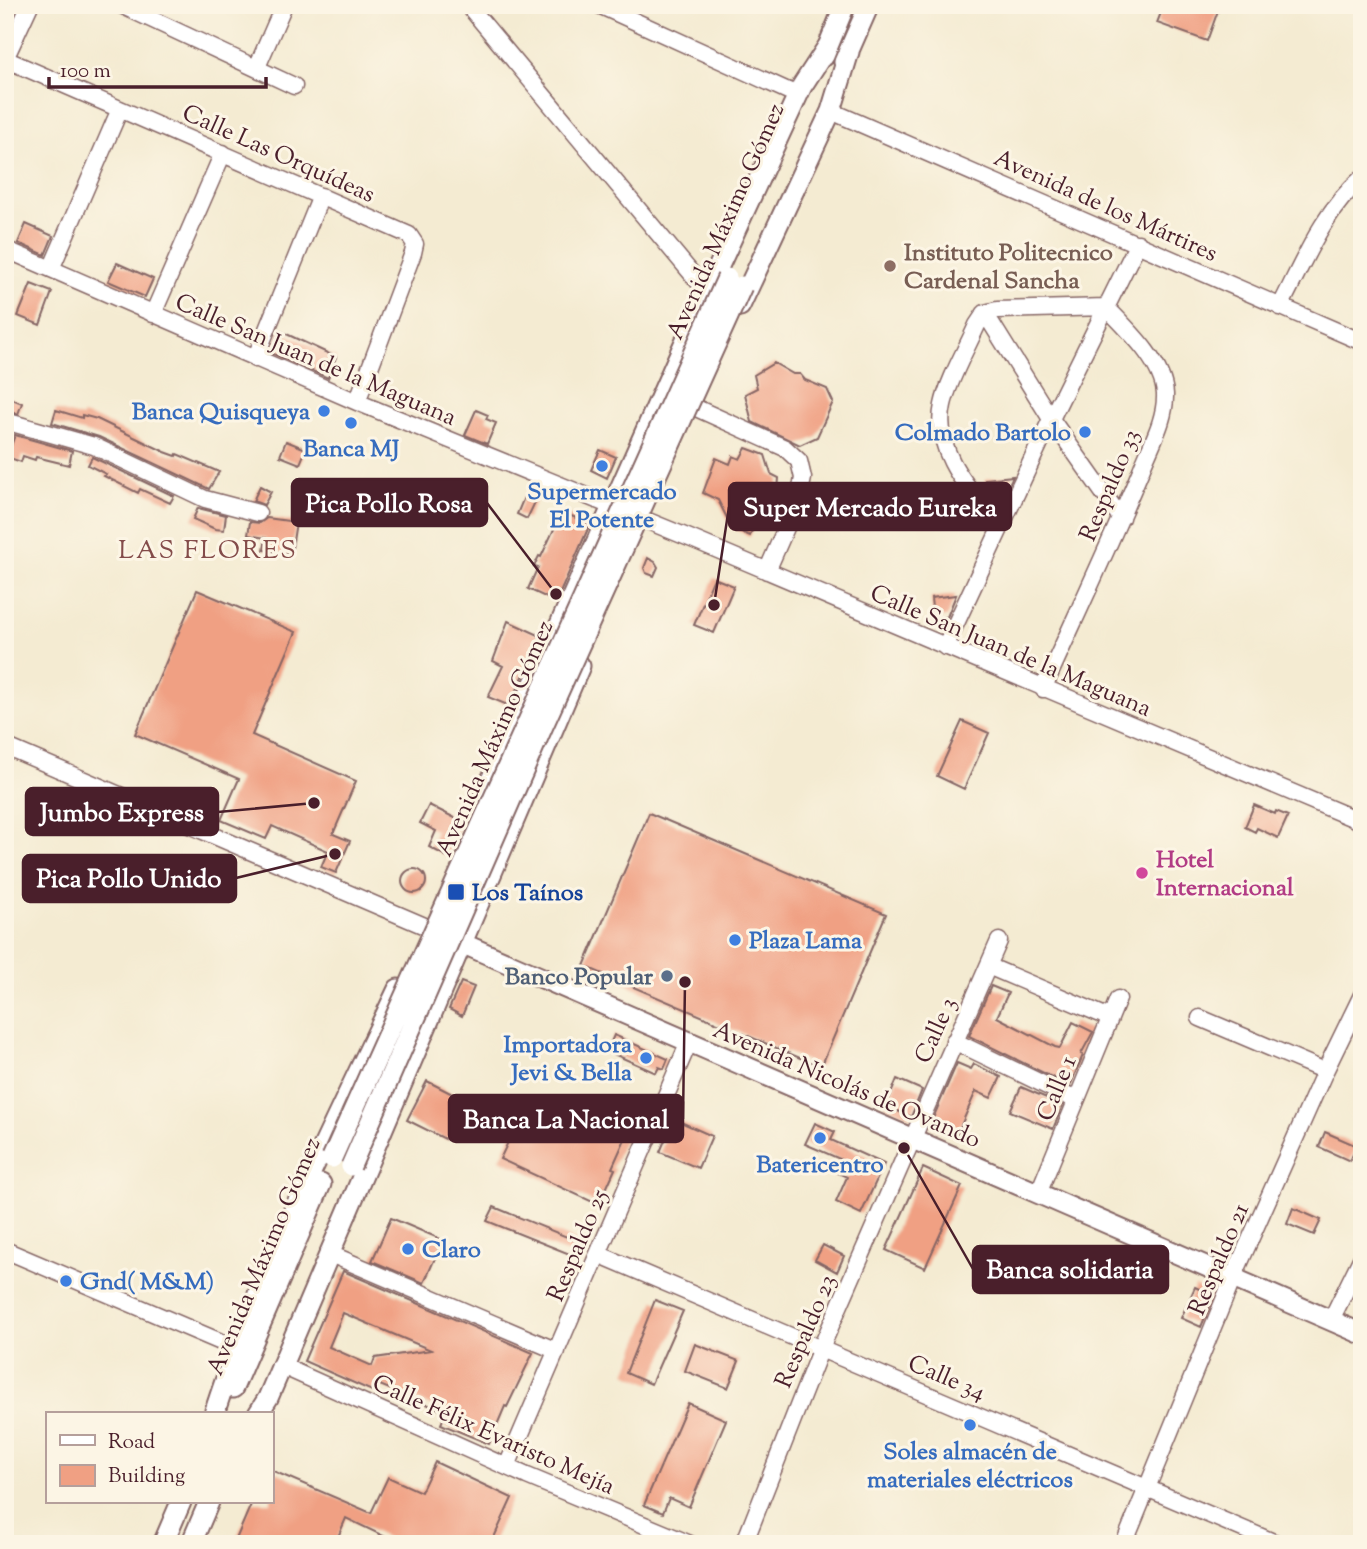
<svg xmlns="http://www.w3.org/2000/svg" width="1367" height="1549" font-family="'Sorts Mill Goudy',serif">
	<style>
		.building { fill: #f0a083; fill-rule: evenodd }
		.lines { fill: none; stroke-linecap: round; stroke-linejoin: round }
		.minor-casing { stroke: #866665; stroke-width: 19 }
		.major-casing { stroke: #866665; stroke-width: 23 }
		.minor { stroke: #fff; stroke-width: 16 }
		.major { stroke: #fff; stroke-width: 19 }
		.major-bridge-casing { stroke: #866665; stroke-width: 23; stroke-linecap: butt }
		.major-bridge { stroke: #fff; stroke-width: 19 }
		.education-dot { fill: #8d6e63; stroke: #fcf5e5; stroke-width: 2.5 }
		.shop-dot { fill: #3f7fe0; stroke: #fcf5e5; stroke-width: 2.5 }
		.hotel-dot { fill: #d1479c; stroke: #fcf5e5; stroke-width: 2.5 }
		.transit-dot { fill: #1a4fb4; stroke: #fcf5e5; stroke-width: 2.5 }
		.service-dot { fill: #5c6f8a; stroke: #fcf5e5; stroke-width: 2.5 }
		.labels { text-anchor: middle; stroke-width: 6; stroke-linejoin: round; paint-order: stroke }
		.street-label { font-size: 24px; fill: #4a1f2b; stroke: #fcf5e5 }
		.education-label { font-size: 24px; font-weight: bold; fill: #785e54; stroke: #fcf5e5; text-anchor: start }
		.shop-label { font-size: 24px; font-weight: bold; fill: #366cbe; stroke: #fcf5e5 }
		.hotel-label { font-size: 24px; font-weight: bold; fill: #b23c85; stroke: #fcf5e5; text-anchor: start }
		.transit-label { font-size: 24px; font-weight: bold; fill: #164399; stroke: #fcf5e5; text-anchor: start }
		.service-label { font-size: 24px; font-weight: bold; fill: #4e5e75; stroke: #fcf5e5; text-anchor: end }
		.neighbourhood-label { font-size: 26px; letter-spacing: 2px; fill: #844c4a; stroke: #fcf5e5 }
		.leader { fill: none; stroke: #4a1f2b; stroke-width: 2.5 }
		.callout-dot { fill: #4a1f2b; stroke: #fcf5e5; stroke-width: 2.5 }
		.callout { fill: #4a1f2b; stroke: #4a1f2b; stroke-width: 2.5 }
		.callout-label { font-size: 26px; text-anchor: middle; font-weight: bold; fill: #fff }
	</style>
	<rect width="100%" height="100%" fill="#fcf5e5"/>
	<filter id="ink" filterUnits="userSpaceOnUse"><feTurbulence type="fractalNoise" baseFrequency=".0143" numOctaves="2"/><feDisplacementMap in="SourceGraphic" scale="14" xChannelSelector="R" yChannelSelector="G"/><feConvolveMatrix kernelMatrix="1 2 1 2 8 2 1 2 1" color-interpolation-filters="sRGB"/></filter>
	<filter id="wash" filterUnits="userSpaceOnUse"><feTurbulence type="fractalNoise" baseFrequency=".00686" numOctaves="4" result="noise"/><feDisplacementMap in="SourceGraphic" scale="28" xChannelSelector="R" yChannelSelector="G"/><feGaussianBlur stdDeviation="1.57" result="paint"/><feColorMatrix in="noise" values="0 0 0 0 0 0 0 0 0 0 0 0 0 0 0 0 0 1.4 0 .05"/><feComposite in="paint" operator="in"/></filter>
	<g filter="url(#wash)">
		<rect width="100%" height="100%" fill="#f4ebd2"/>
		<g id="blocks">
			<path class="building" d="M1164 5H1220L1207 41 1157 23Z
				M26 224 53 236 45 255 18 243Z
				M117 263 153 279 145 297 108 281Z
				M31 284 52 292 40 325 18 316Z
				M280 331 336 357 328 378 271 353Z
				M774 363 793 374H800L805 380 827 389 833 402 817 437 800 445 752 422 745 394 757 388 754 375Z
				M5 396 22 403 18 414 5 411Z
				M56 410 82 418V415L97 419 165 452 176 456 177 454 219 472 209 489 99 437 52 423Z
				M476 410 488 415 486 419 496 423 487 444 465 435Z
				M15 435 72 451 69 465 36 457 35 460 23 456 21 462 7 457Z
				M286 441 306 449 300 464 280 456Z
				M746 448 765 455 771 474 779 478 778 490 785 503 775 527 765 522 762 528 754 525 750 536 732 528 718 500 703 493 716 458 730 464 733 456 740 459Z
				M600 450 616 457 607 478 591 470Z
				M92 457 174 496 170 503 140 489 138 493 104 476 106 474 88 465Z
				M1013 476 1002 499 991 500 985 479Z
				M260 486 271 492 264 505 253 501Z
				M525 495 536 500 527 519 517 514Z
				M198 508 226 515 224 530 215 529 193 519Z
				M562 512 590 524 556 602 528 589 538 567 534 566 539 556 541 557Z
				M267 518 296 522 291 554 264 550 266 538 248 535 250 522 260 523Z
				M648 558 655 562 658 567 654 576 646 573 644 568Z
				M714 578 734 586 714 633 694 625Z
				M197 590 296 632 252 735 356 781 333 834 350 841 336 873 321 867 328 851 272 826 266 839 221 820 239 779 135 734Z
				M956 595 947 617 933 618 931 598Z
				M508 621 541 636 510 706 488 697 503 666 493 661Z
				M962 721 989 733 964 789 937 776Z
				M429 805 461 821 446 856 429 847 436 831 420 823Z
				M1254 805 1275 814 1276 811 1288 816 1278 838 1257 828 1255 832 1245 827Z
				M649 813 886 914 821 1067 584 966Z
				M402 881a12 12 0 1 1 24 0a12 12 0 1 1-24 0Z
				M461 982 474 987 462 1016 449 1009Z
				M991 986 1008 993 997 1017 1055 1047 1060 1048 1073 1022 1093 1032 1081 1054 1083 1055 1070 1086 969 1036Z
				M614 1035 668 1059 664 1069 659 1067 656 1073 607 1051Z
				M957 1063 971 1069 974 1064 1001 1077 991 1098 976 1091 956 1137 930 1125Z
				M897 1079 922 1090 911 1117 886 1106Z
				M427 1081 466 1101 447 1140 407 1120Z
				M1021 1087 1063 1105 1053 1129 1010 1111Z
				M532 1098 625 1139 612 1168 615 1169 599 1205 500 1159 517 1123 521 1125Z
				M674 1119 712 1136 698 1168 660 1152Z
				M815 1123 835 1132 831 1140 884 1164 861 1214 836 1202 847 1177 834 1171 840 1159 805 1144Z
				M1325 1132 1357 1146 1350 1161 1319 1147Z
				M923 1168 962 1186 925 1268 886 1250Z
				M494 1207 577 1241 572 1255 487 1221Z
				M1293 1208 1321 1220 1314 1235 1287 1224Z
				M391 1218 443 1240 424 1283 372 1261Z
				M823 1245 844 1256 837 1272 815 1260Z
				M343 1271 533 1353 507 1407 505 1406 489 1444 441 1424 446 1412 375 1383 372 1391 304 1361ZM343 1313 431 1350 375 1358 372 1366 329 1347Z
				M1195 1287 1214 1296 1201 1327 1181 1318Z
				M655 1300 683 1311 651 1384 626 1373Z
				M695 1344 739 1361 728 1388 685 1371Z
				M688 1403 726 1420 689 1507 669 1498 663 1513 644 1505Z
				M435 1462 512 1498 491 1544H400L346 1518 335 1544H234L252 1502H271V1470L371 1513 388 1477 421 1492Z"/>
		</g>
	</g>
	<g filter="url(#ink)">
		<use href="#blocks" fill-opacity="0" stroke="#866665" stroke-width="2"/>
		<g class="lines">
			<defs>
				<path id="minor" d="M30 5 5 59 409 235 415 244 413 253 357 402
					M121 5 294 86
					M468 5 707 292
					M599 5 797 95
					M257 67 284 5
					M831 111 1362 342
					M5 249 357 402 692 539 1362 822
					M51 269 120 109
					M1280 307C1303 263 1323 211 1362 178
					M985 313 1051 419 1121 518
					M153 314 223 153
					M255 359 321 196
					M694 407 785 448 799 461 803 478 799 498 767 571
					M5 421 94 446 205 499 258 513
					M1000 528C973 493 932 454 943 405 948 381 967 348 977 325L985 313 997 310 1106 307C1127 329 1163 362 1165 394 1166 420 1150 446 1141 470 1110 544 1076 616 1043 689
					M945 647 1051 419 1138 243
					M5 746 427 927
					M988 966 1110 1018
					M1200 1018 1325 1071
					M954 1041 1076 1100
					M1038 1194 1118 999
					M5 1250 235 1348
					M328 1253 557 1351
					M598 1254 1278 1544
					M1331 1320 1362 1257
					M280 1365 527 1476 690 1544
					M507 1466 689 1042
					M744 1544 821 1348 999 941
					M1124 1544 1233 1278 1325 1071 1362 995"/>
				<path id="major" d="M824 56 845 5
					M844 62 869 5
					M740 306 831 111 849 52
					M484 796 707 292 802 86 828 46
					M450 938 1362 1334
					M233 1388 321 1184
					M214 1414C261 1268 332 1128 398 989
					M258 1414 268 1398 580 666
					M163 1544 181 1502
					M191 1544 209 1502"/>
			</defs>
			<use href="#minor" class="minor-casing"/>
			<use href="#major" class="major-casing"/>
			<use href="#minor" class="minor"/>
			<use href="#major" class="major"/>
			<defs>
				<path id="major-bridge" d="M332 1158 727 278
					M351 1166 543 726 742 286"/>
			</defs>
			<use href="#major-bridge" class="major-bridge-casing"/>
			<use href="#major-bridge" class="major-bridge"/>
		</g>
	</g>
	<circle class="education-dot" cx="890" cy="266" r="7"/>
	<g class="shop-dot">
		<circle cx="324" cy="411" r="7"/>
		<circle cx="351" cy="423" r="7"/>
		<circle cx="1085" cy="432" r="7"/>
		<circle cx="602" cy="466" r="7"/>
		<circle cx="735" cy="940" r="7"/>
		<circle cx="646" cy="1058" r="7"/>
		<circle cx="820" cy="1138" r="7"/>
		<circle cx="408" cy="1249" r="7"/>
		<circle cx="66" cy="1281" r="7"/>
		<circle cx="970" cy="1425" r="7"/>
	</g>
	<circle class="hotel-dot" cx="1142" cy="873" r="7"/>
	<rect class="transit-dot" x="447" y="883" width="18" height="18" rx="3.5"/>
	<circle class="service-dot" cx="667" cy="976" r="7"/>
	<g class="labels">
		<g class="street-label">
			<text transform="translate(279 153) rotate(24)" y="8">Calle Las Orquídeas</text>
			<text transform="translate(1106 205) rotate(24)" y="8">Avenida de los Mártires</text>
			<text transform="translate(725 221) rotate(-66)" y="8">Avenida Máximo Gómez</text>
			<text transform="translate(316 359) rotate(23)" y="8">Calle San Juan de la Maguana</text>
			<text transform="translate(1109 485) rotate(-67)" y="8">Respaldo 33</text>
			<text transform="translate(1011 650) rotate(23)" y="8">Calle San Juan de la Maguana</text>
			<text transform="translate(494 738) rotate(-66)" y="8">Avenida Máximo Gómez</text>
			<text transform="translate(935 1030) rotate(-66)" y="8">Calle 3</text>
			<text transform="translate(847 1084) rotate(23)" y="8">Avenida Nicolás de Ovando</text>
			<text transform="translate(1056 1088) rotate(-68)" y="8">Calle 1</text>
			<text transform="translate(577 1245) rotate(-67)" y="8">Respaldo 25</text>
			<text transform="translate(263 1256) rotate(-67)" y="8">Avenida Máximo Gómez</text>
			<text transform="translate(1218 1259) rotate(-67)" y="8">Respaldo 21</text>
			<text transform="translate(805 1331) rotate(-67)" y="8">Respaldo 23</text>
			<text transform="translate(947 1377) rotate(23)" y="8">Calle 34</text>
			<text transform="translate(494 1434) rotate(24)" y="8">Calle Félix Evaristo Mejía</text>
		</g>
		<g class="education-label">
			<text x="904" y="260">Instituto Politecnico<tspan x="904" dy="28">Cardenal Sancha</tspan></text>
		</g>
		<g class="shop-label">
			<text x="310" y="419" text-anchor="end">Banca Quisqueya</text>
			<text x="1071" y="440" text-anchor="end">Colmado Bartolo</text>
			<text x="351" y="456">Banca MJ</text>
			<text x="602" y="499">Supermercado<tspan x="602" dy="28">El Potente</tspan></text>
			<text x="749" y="948" text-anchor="start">Plaza Lama</text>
			<text x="632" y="1052" text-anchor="end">Importadora<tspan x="632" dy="28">Jevi &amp; Bella</tspan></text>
			<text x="820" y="1172">Batericentro</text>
			<text x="422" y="1257" text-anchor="start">Claro</text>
			<text x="80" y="1289" text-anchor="start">Gnd( M&amp;M)</text>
			<text x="970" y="1459">Soles almacén de<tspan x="970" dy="28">materiales eléctricos</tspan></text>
		</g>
		<g class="hotel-label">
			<text x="1156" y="867">Hotel<tspan x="1156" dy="28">Internacional</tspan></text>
		</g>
		<g class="transit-label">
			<text x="472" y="900">Los Taínos</text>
		</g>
		<g class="service-label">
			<text x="653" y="984">Banco Popular</text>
		</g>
		<g class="neighbourhood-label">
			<text x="208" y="558">LAS FLORES</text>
		</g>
	</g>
	<path class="leader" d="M556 594L487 503M714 605L729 507M314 803L218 812M335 854L236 878M685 982L683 1119M904 1148L973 1269"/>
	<g class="callout-dot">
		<circle cx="556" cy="594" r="7"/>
		<circle cx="714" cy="605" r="7"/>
		<circle cx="314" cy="803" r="7"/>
		<circle cx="335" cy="854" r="7"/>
		<circle cx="685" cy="982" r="7"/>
		<circle cx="904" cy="1148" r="7"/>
	</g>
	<g class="callout">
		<rect x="292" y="479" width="195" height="47" rx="7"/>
		<rect x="729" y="483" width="282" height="47" rx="7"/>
		<rect x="26" y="788" width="192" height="47" rx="7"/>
		<rect x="23" y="855" width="213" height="47" rx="7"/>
		<rect x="449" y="1095" width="234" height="47" rx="7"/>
		<rect x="973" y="1246" width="195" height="47" rx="7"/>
	</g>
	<g class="callout-label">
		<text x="389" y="512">Pica Pollo Rosa</text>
		<text x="870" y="516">Super Mercado Eureka</text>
		<text x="122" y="821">Jumbo Express</text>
		<text x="129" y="887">Pica Pollo Unido</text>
		<text x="566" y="1128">Banca La Nacional</text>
		<text x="1070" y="1278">Banca solidaria</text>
	</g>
	<rect width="1367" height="1549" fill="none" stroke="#fcf5e5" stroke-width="28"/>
	<rect x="46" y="1412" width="228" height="91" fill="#fcf5e5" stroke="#b59f9b" stroke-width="2"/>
	<rect x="60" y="1435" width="35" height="10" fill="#ffffff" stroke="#b59f9b" stroke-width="2"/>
	<text x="108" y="1448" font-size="21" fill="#4a1f2b">Road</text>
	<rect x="60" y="1465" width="35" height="21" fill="#f0a083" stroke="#b59f9b" stroke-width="2"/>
	<text x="108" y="1482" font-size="21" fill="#4a1f2b">Building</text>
	<path d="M49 77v10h217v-10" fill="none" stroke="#4a1f2b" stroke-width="3.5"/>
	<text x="60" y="77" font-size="21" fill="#4a1f2b" stroke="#fcf5e5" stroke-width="5" paint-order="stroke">100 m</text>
</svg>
